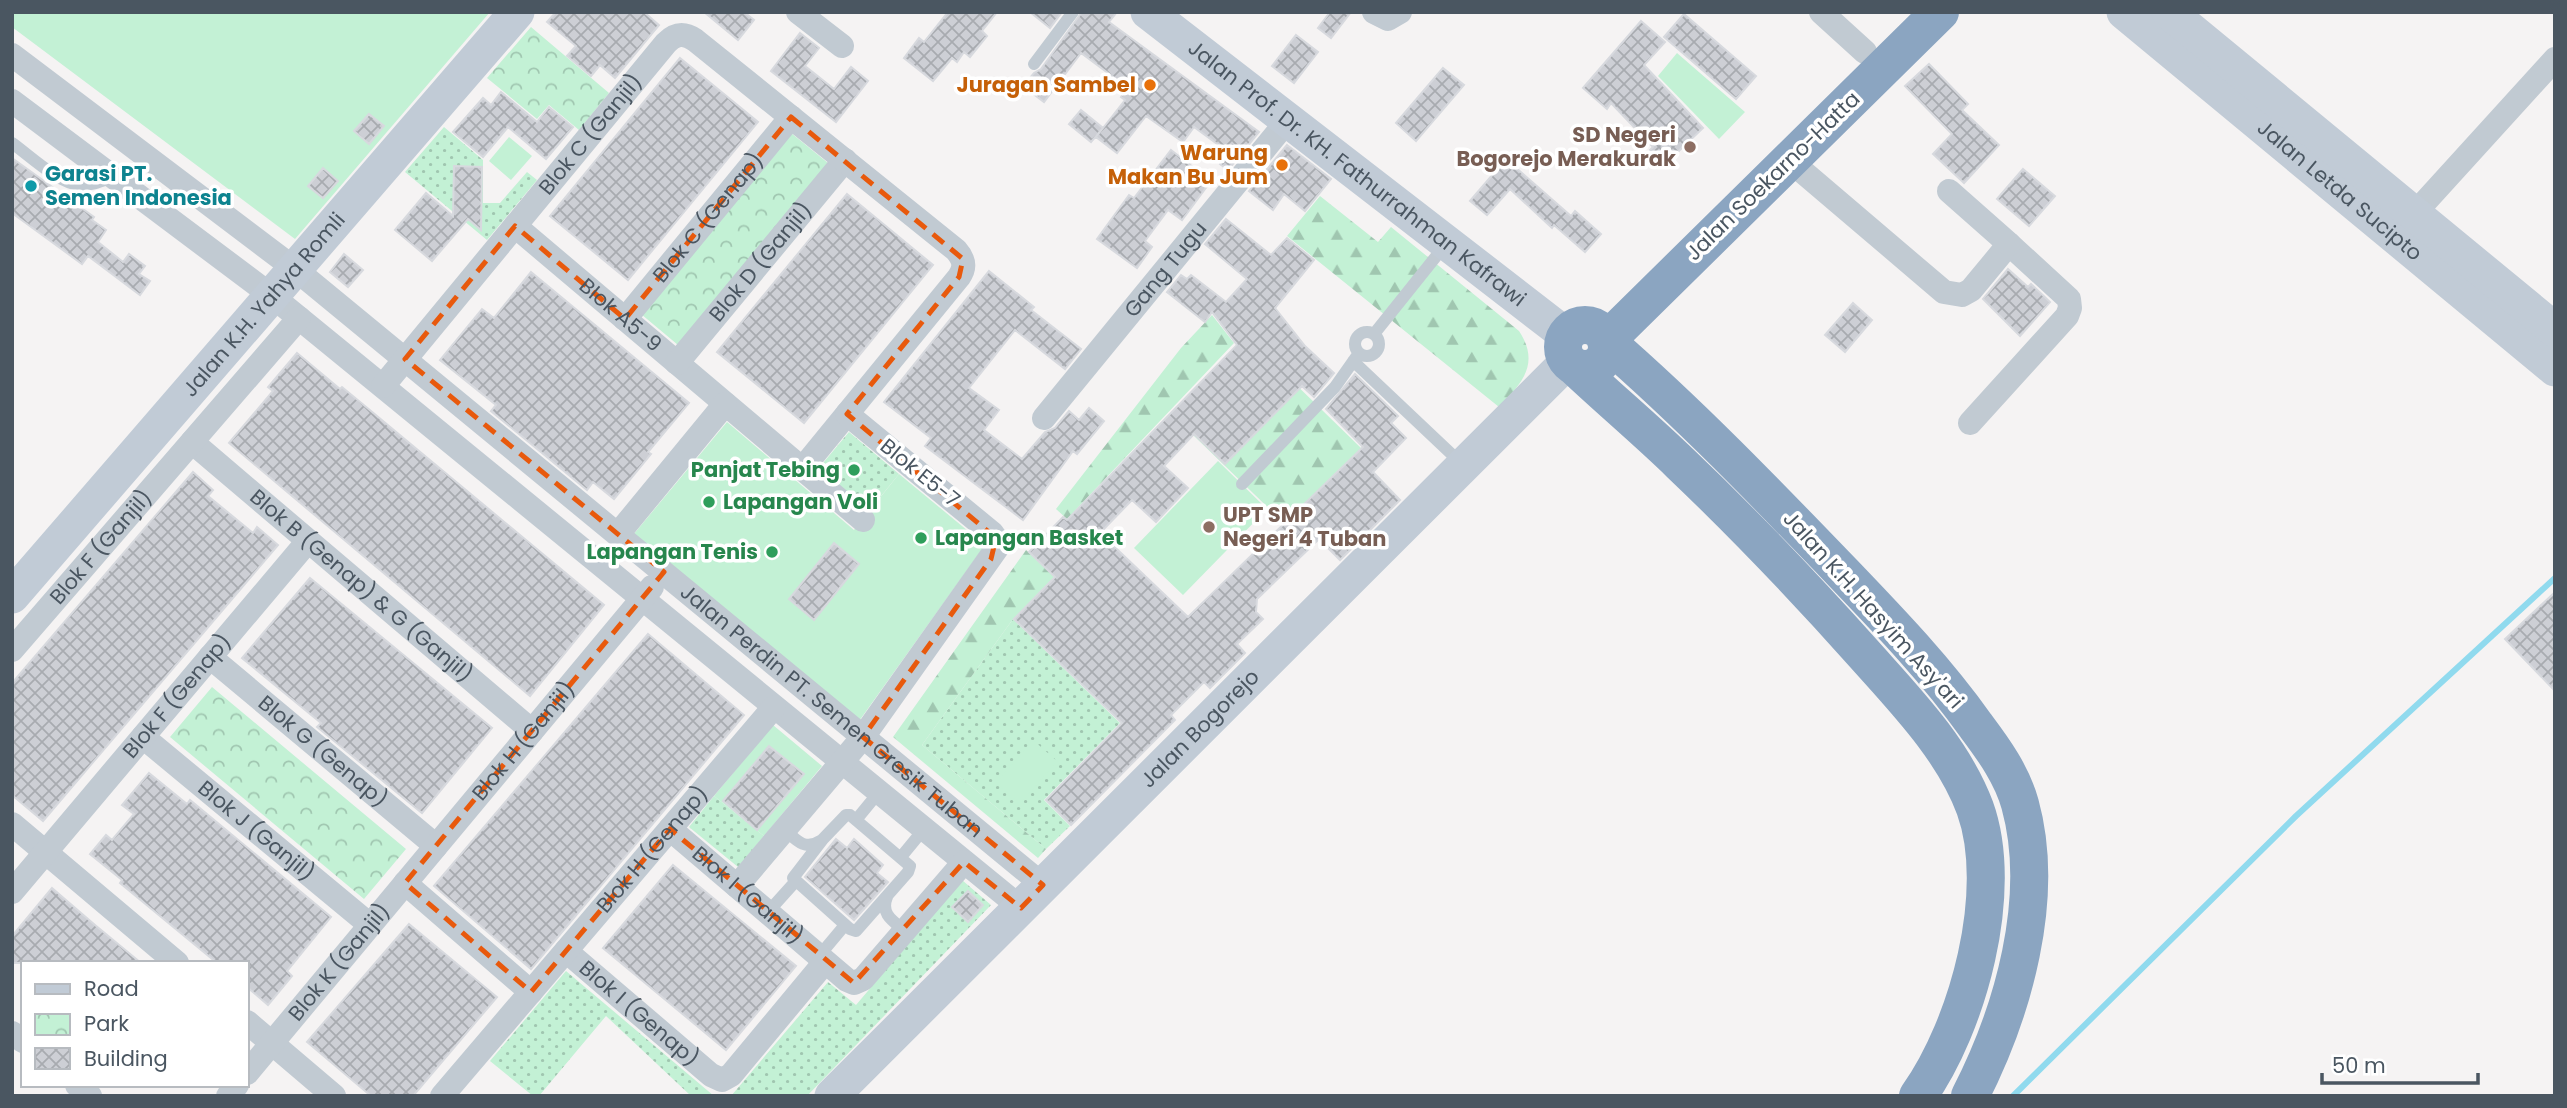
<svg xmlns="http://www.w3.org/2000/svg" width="2567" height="1108" font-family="Poppins,sans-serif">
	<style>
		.grass { fill: url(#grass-dots) }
		.forest { fill: url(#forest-firs) }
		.park { fill: url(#park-crowns) }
		.pitch { fill: #c3f1d5 }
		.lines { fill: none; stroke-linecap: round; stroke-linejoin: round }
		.stream { stroke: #90daee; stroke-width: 6 }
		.building { fill: url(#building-cross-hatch); stroke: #d7d9de; stroke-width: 2 }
		.lane { stroke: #c1cad2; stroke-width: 12 }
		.street { stroke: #c1cad2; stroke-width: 24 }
		.secondary { stroke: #c1cbd6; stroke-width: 35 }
		.highway { stroke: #8ba5c1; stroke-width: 38 }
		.marked { fill: none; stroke: #e8590c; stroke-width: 5; stroke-dasharray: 14 9; stroke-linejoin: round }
		.food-dot { fill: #e8710a; stroke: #fff; stroke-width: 2.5 }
		.education-dot { fill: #8d6e63; stroke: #fff; stroke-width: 2.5 }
		.culture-dot { fill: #0f9aa8; stroke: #fff; stroke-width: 2.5 }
		.leisure-dot { fill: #2e9e5b; stroke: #fff; stroke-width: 2.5 }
		.labels { text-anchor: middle; stroke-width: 7; stroke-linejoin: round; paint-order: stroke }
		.food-label { font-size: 21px; font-weight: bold; fill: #c56008; stroke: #fff; text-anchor: end }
		.street-label { font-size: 21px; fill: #4a5661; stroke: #fff }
		.education-label { font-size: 21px; font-weight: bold; fill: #785e54; stroke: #fff; text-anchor: end }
		.culture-label { font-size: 21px; font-weight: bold; fill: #0d838f; stroke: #fff; text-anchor: start }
		.leisure-label { font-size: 21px; font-weight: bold; fill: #27864d; stroke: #fff; text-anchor: end }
	</style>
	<defs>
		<pattern id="grass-dots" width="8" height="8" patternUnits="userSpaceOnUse" patternTransform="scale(1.75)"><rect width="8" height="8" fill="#c3f1d5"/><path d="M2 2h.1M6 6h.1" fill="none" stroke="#a0c6b0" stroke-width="1.8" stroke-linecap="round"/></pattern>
		<pattern id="forest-firs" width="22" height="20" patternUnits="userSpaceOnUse" patternTransform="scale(1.75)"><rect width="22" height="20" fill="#c3f1d5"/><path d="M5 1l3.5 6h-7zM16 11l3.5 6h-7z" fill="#a0c6b0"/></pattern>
		<pattern id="park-crowns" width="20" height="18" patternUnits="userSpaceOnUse" patternTransform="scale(1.75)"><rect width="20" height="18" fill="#c3f1d5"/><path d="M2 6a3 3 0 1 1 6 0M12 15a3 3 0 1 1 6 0" fill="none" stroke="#a0c6b0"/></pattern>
		<pattern id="building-cross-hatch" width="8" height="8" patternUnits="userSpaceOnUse" patternTransform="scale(1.75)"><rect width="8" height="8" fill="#cdcfd5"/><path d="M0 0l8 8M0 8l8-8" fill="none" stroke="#a8abb0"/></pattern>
	</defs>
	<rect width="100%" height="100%" fill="#f5f3f3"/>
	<path class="grass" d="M444 127 483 160V203H500L527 172 537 180 487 240 405 172Z
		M849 432 899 474 869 511 818 469Z
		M1013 619 1120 723 1044 800 1070 826 1046 849 922 745Z
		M714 796 764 836 738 867 689 827Z
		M962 880 991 905 807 1096H731L828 982 856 1005Z
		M566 971 714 1096H691L606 1016 539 1096H533L490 1061Z"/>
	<path class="forest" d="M1320 196 1378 242 1391 227 1519 331C1541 364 1521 384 1499 407L1287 236Z
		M1212 315 1234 343 1067 519 1056 509 1181 348Z
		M1258 370 1282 371 1361 448 1284 523 1194 436Z
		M1026 550 1054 577 1013 619 922 745 1046 849 1038 858 893 737Z"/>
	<path class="park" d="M531 27 609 93 579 130 549 105 537 119 487 78Z
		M791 133 828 163 678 345 641 314Z
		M212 687 406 849 364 899 170 737Z"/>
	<path class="pitch" d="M12 12H490L295 239 12 27Z
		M1677 53 1745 112 1719 139 1658 76Z
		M509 137 532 156 511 180 489 161Z
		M727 422 854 530 899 474 985 545 859 721 633 535Z
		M1218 461 1267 509 1183 595 1134 548Z
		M773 725 822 766 764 836 714 796Z
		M1033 740 1057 761 1020 804 996 783Z"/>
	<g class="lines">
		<path class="stream" d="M2013 1096 2296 816 2555 578"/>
	</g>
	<path class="building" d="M556 12H644L659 25 615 78 600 65 591 76 567 56 576 46 547 22Z
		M704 12H744L754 20 738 40Z
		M948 12H997L982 31 987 36 970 57 964 52 957 62 952 58 933 81 904 58 919 38 924 42Z
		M1030 12H1062L1050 28Z
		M1082 12H1117L1109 22 1259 132 1228 170 1220 164 1228 152 1194 127 1183 142 1146 116 1117 153 1096 137 1125 100 1121 97 1128 88 1081 53 1044 102 1023 86 1034 73 1041 69Z
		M1330 12H1351L1331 38 1318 28Z
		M1684 14 1756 76 1736 99 1664 37Z
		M1641 21 1665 42 1644 65 1703 128 1664 165 1650 150 1653 147 1611 103 1607 109 1583 88Z
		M800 33 819 48 805 66 834 89 851 67 868 81 836 122 771 71Z
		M1296 35 1318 52 1294 83 1272 66Z
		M680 58 758 122 628 280 550 216Z
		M1929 64 1968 104 1962 110 1999 145 1964 183 1933 154 1952 134 1905 86Z
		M1443 68 1464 85 1416 141 1396 123Z
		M501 92 537 122 549 107 573 127 546 159 508 127 483 157 453 132 483 98 491 105Z
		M1081 110 1103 128 1091 142 1069 124Z
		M369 114 384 126 369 144 354 131Z
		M1287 145 1331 179 1305 211 1284 194 1273 210 1249 191Z
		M1171 150 1211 181 1182 220 1168 210 1145 241 1152 247 1137 268 1097 239 1129 195 1134 198Z
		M12 158 94 217 92 220 106 230 98 242 123 262 129 254 145 266 139 274 150 281 140 295 88 256 82 264 12 213Z
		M1506 159 1571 216 1575 211 1601 234 1585 252 1554 225 1552 228 1510 189 1487 215 1470 201Z
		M454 166 482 167 481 230 468 219 432 261 395 230 426 193 453 216Z
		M323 168 338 181 323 198 308 186Z
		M2023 169 2055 196 2029 226 1997 199Z
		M847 194 933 265 804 423 717 352Z
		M1226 219 1271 255 1287 238 1314 260 1275 308 1305 346 1334 373 1314 397 1302 386 1225 464 1194 434 1164 466 1188 488 1156 522 1132 500 1100 533 1188 617 1363 447 1326 409 1355 374 1398 416 1391 423 1406 438 1373 472 1400 500 1340 560 1319 539 1257 599 1256 612 1263 619 1237 644 1245 653 1210 688 1204 682 1171 715 1175 720 1071 825 1046 800 1122 723 1014 619 1055 577 1029 552 1063 517 1067 520 1237 345 1212 312 1205 322 1167 292 1181 275 1187 279 1191 275 1226 302 1247 279 1205 244Z
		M344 254 363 270 348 287 330 272Z
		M2008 269 2028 287 2031 284 2050 302 2020 336 1983 299Z
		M989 271 1034 307 1031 310 1081 349 1065 369 1015 330 969 388 999 410 984 430 1022 459 1045 432 1055 428 1069 411 1079 420 1089 408 1104 421 1077 454 1073 451 1023 520 925 446 931 438 884 402Z
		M531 272 689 403 648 452 651 454 614 499 593 482 587 490 491 411 496 405 440 360 482 309 494 318Z
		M1853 303 1872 320 1845 352 1825 335Z
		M297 353 340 389 342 387 371 411 604 605 530 696 229 443 273 391 268 387Z
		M193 472 213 490 208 496 253 533 257 527 278 545 43 821 12 795V683Z
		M834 543 859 564 814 620 789 599Z
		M310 578 492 728 422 813 317 727 321 723 242 658Z
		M2555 592V691L2505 639Z
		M648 634 744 715 531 969 434 886Z
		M769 746 804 774 757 830 723 801Z
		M149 773 187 804 190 800 331 917 287 971 292 976 268 1005 247 987V963H217L120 883 122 880 90 854 106 835 112 840 134 814 122 805Z
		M836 839 847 848 854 839 883 865 877 873 888 882 854 920 805 877Z
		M673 865 796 966 726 1050 603 948Z
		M52 888 95 925 141 963H12V936Z
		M968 891 983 905 968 922 952 907Z
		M409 924 497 997 413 1096H371L307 1042Z"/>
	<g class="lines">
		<path class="lane" d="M1034 64 1073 12
			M12 143C29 155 59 184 80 185 91 186 102 181 113 177
			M1355 344a12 12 0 1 1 24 0a12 12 0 1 1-24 0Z
			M1374 334 1446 244
			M1353 361 1462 464
			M1242 484 1335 387 1359 353
			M846 815H850L910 866 908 872 856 931 850 929 793 878 823 839Z
			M856 820 879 792
			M785 830C796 840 805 851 820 841
			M901 857 924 829
			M887 897C880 914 893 921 905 931
			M768 912 795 882
			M819 956 845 925"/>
		<g class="street">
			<path d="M798 12 842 46"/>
			<path d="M1374 12 1388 19 1400 12"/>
			<path d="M1821 12 1865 52"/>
			<path id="s1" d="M12 55 295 269 1043 885"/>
			<path d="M12 101 272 296 1021 908"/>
			<path d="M1789 160 1944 292 1962 295 1971 290 2009 244 2069 299 2070 308 2067 316 1970 423"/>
			<path d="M1949 191 2009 244"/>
			<path d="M2414 214 2555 59"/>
			<path id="s2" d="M515 226 863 520"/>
			<path id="s3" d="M625 319 791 117"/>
			<path id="s4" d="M677 363 845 160"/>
			<path id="s5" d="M383 386 666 43C675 34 683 32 695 40L956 250C964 259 966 267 959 277L802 469"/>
			<path id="s6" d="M1044 418 1288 120"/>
			<path id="s7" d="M192 442 532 731"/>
			<path d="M618 534 725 404"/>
			<path id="s8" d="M12 650 299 318"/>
			<path id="s9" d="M210 657 436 846"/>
			<path id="s10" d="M143 737 370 925"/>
			<path d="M12 824 177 963"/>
			<path id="s11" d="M670 829 847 980 854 983 863 979 964 862"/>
			<path d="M405 883 531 992"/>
			<path d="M737 886 863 737 997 548V540L992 533 847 414"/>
			<path id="s12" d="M12 892 308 541"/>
			<path id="s13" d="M566 951 711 1075 722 1080 731 1075 825 962"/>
			<path d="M247 1022 334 1096"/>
			<path d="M12 1033 23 1041"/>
			<path id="s14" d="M247 1073 652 587"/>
			<path d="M77 1085 90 1096"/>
			<path d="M228 1096 237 1085"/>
			<path id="s15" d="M442 1096 774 707"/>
		</g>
		<g class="secondary">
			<path id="s16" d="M1148 12 1566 335"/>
			<path id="s17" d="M2124 12 2555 369"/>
			<path d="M2169 12 2555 330"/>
			<path id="s18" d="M12 596 517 12"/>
			<path id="s19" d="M832 1096 1568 361"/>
		</g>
		<path class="highway" d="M1940 12 1606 341C1690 414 1767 494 1844 574 1891 623 1937 671 1976 726 1994 750 2012 775 2020 804 2046 898 2013 1012 1970 1096
			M1563 347a22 22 0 1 1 44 0a22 22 0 1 1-44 0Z
			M1574 366C1609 399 1646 430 1680 463 1744 524 1805 588 1864 654 1905 700 1953 749 1975 808 2005 891 1968 1026 1918 1096"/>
	</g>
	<path class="marked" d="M791 117 963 259 959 277 847 414 996 538 991 559 863 737 1043 885 1021 908 964 862 854 983 670 829 531 992 405 883 664 572 405 359 515 226 625 319Z"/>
	<g class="food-dot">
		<circle cx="1150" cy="85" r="7"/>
		<circle cx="1282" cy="165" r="7"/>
	</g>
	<g class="education-dot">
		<circle cx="1690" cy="147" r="7"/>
		<circle cx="1209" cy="527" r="7"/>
	</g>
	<circle class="culture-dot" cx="31" cy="186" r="7"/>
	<g class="leisure-dot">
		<circle cx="854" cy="470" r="7"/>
		<circle cx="709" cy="502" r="7"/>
		<circle cx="921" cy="538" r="7"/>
		<circle cx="772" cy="552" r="7"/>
	</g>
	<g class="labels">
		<g class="food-label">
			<text x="1136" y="92">Juragan Sambel</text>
			<text x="1268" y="160">Warung<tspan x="1268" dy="24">Makan Bu Jum</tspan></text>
		</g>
		<g class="street-label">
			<text dy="7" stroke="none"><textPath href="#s5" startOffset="326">Blok C (Ganjil)</textPath></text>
			<text dy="7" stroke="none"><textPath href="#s16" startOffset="264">Jalan Prof. Dr. KH. Fathurrahman Kafrawi</textPath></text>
			<text transform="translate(1773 176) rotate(-44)" y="7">Jalan Soekarno-Hatta</text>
			<text dy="7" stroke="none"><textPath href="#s17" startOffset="280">Jalan Letda Sucipto</textPath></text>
			<text dy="7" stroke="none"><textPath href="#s3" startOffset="131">Blok C (Genap)</textPath></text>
			<text dy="7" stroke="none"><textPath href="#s4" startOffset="131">Blok D (Ganjil)</textPath></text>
			<text dy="7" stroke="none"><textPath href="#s6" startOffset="192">Gang Tugu</textPath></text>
			<text dy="7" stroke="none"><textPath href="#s18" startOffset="385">Jalan K.H. Yahya Romli</textPath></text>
			<text dy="7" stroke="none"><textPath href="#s2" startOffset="138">Blok A5-9</textPath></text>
			<text transform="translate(920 473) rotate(39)" y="7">Blok E5-7</text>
			<text dy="7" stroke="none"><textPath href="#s8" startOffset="136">Blok F (Ganjil)</textPath></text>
			<text dy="7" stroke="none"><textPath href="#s7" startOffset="222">Blok B (Genap) &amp; G (Ganjil)</textPath></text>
			<text transform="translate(1873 610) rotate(48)" y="7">Jalan K.H. Hasyim Asy'ari</text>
			<text dy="7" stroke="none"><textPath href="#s12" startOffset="256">Blok F (Genap)</textPath></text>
			<text dy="7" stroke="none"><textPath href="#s1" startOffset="1050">Jalan Perdin PT. Semen Gresik Tuban</textPath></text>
			<text dy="7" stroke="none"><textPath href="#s19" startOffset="520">Jalan Bogorejo</textPath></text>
			<text dy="7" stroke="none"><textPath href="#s14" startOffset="432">Blok H (Ganjil)</textPath></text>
			<text dy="7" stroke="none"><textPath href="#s9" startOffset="147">Blok G (Genap)</textPath></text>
			<text dy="7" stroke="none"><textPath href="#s10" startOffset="147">Blok J (Ganjil)</textPath></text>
			<text dy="7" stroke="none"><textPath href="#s15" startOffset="324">Blok H (Genap)</textPath></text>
			<text dy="7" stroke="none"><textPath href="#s11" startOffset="102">Blok I (Ganjil)</textPath></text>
			<text dy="7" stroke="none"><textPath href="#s14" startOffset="144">Blok K (Ganjil)</textPath></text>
			<text dy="7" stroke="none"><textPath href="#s13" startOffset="96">Blok I (Genap)</textPath></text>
		</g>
		<g class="education-label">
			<text x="1676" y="142">SD Negeri<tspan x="1676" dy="24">Bogorejo Merakurak</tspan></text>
			<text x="1223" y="522" text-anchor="start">UPT SMP<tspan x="1223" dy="24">Negeri 4 Tuban</tspan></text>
		</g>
		<g class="culture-label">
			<text x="45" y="181">Garasi PT.<tspan x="45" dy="24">Semen Indonesia</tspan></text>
		</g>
		<g class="leisure-label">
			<text x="840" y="477">Panjat Tebing</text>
			<text x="723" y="509" text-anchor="start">Lapangan Voli</text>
			<text x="935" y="545" text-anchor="start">Lapangan Basket</text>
			<text x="758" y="559">Lapangan Tenis</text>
		</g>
	</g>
	<rect width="2567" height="1108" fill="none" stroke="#4a5661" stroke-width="28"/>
	<rect x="21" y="961" width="228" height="126" fill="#ffffff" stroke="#b7bbc0" stroke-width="2"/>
	<rect x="35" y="984" width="35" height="10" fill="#c1cbd6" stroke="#b7bbc0" stroke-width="2"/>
	<text x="84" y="996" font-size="21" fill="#4a5661">Road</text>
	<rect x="35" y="1014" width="35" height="21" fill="url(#park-crowns)" stroke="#b7bbc0" stroke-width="2"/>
	<text x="84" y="1031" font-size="21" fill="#4a5661">Park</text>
	<rect x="35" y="1048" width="35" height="21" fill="url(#building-cross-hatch)" stroke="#b7bbc0" stroke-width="2"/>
	<text x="84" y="1066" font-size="21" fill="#4a5661">Building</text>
	<path d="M2322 1073v10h156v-10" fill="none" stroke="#4a5661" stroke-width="3.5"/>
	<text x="2332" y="1073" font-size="21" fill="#4a5661" stroke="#ffffff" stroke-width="5" paint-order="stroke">50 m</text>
</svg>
